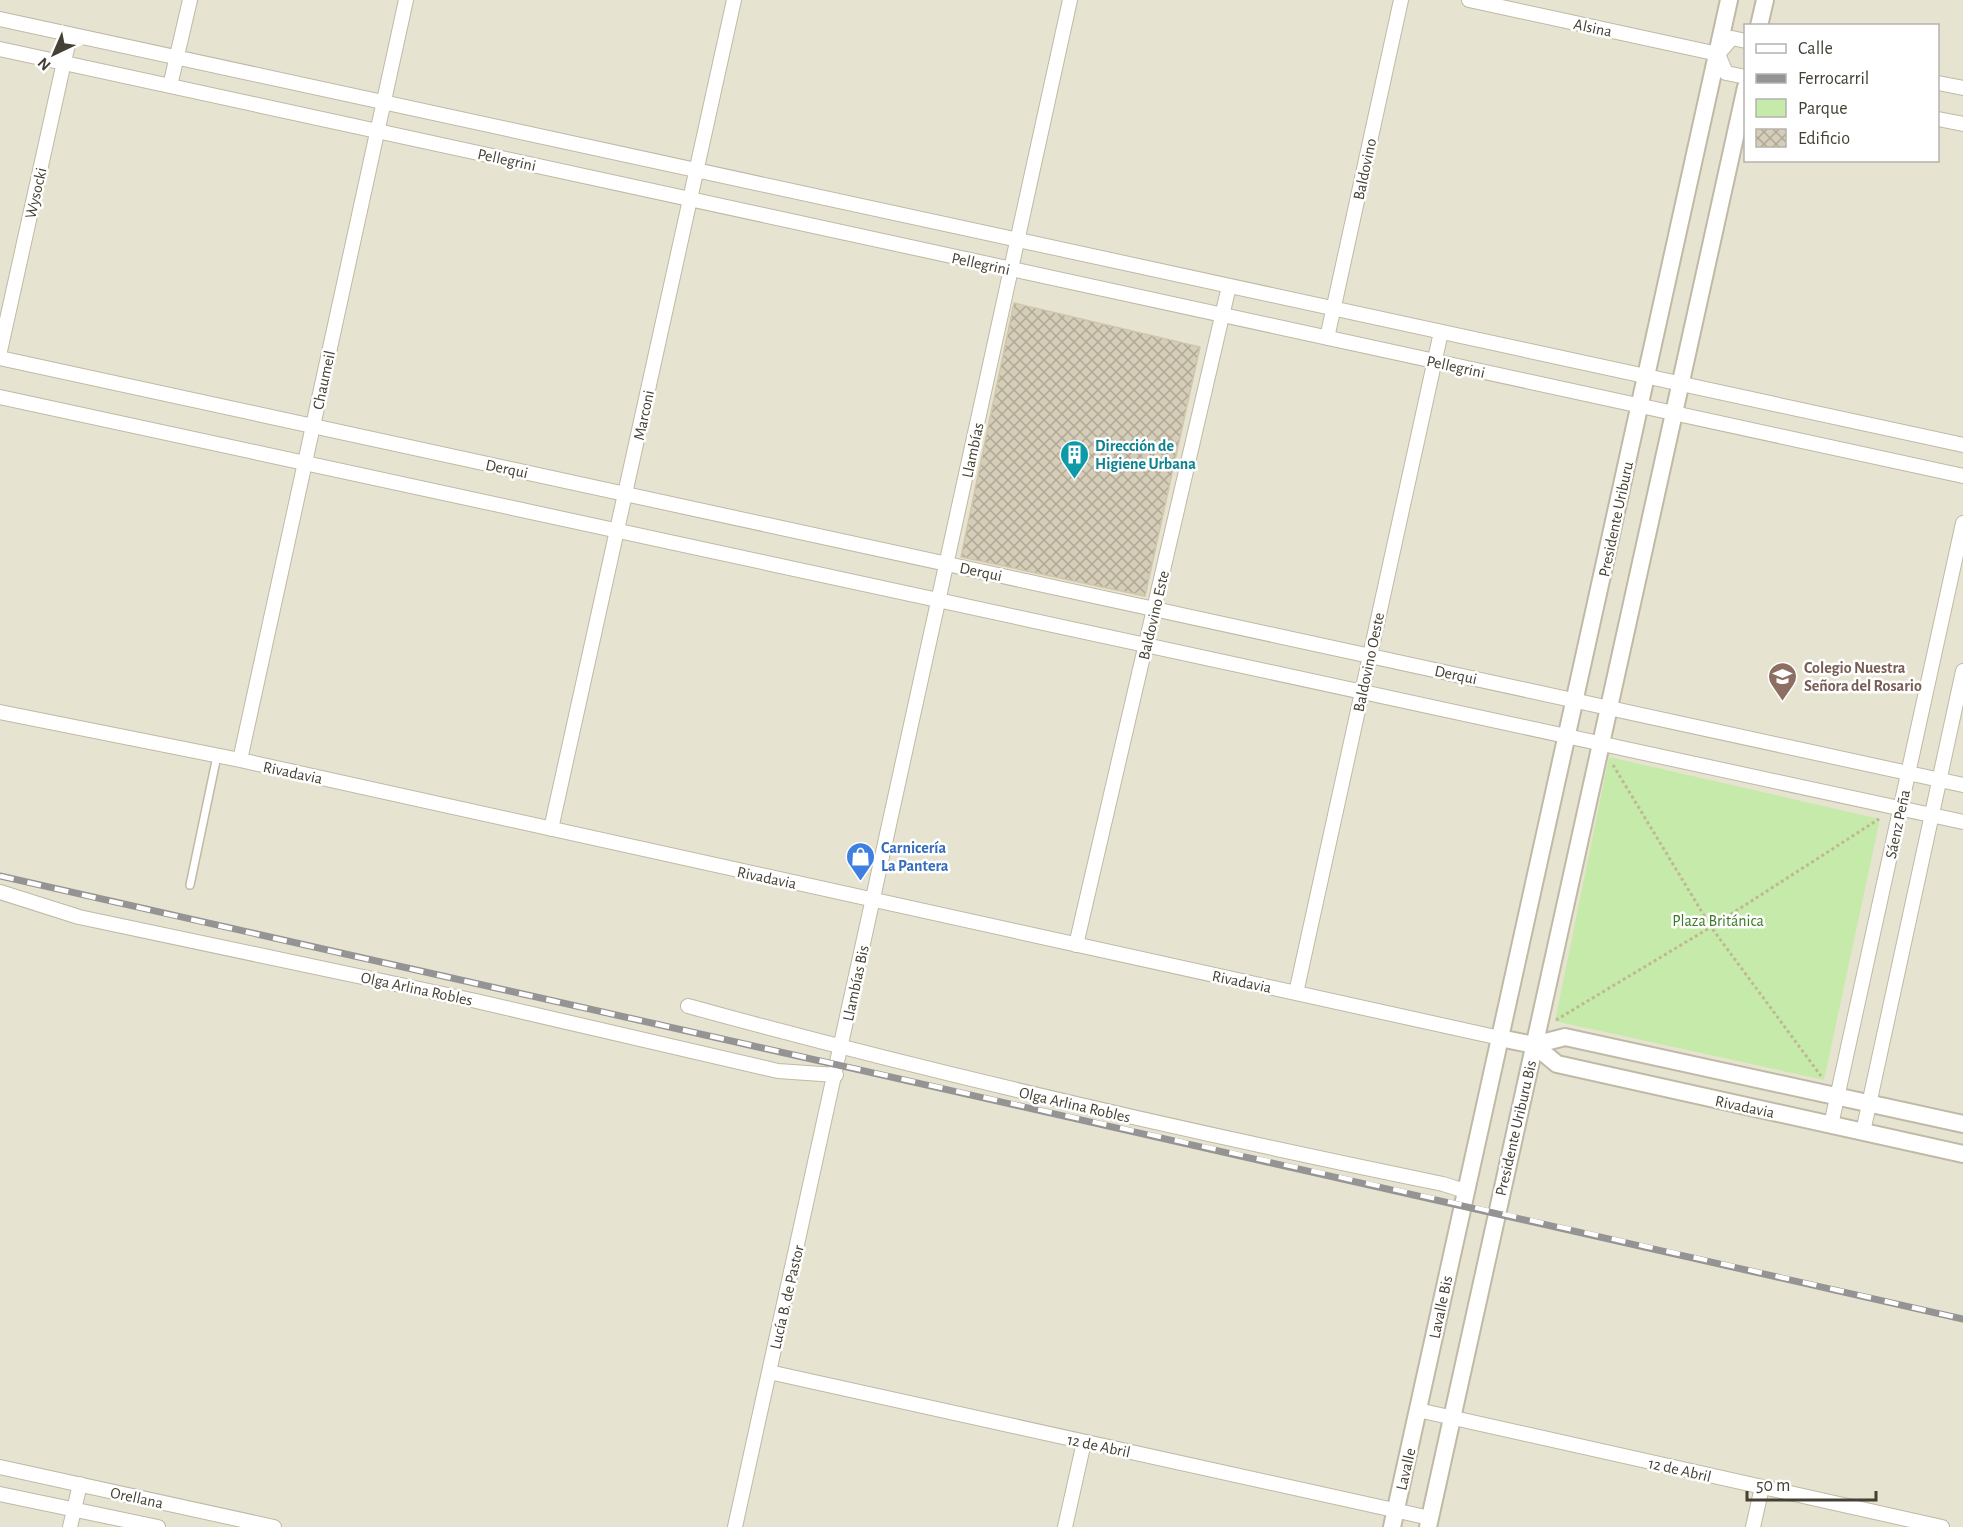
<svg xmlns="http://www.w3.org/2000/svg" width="1963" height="1527" font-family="'Alegreya Sans',sans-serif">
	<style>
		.residential { fill: #e7e3d1; fill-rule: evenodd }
		.park { fill: #c5eaa9 }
		.building { fill: url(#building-cross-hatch); stroke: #d0c6ab; stroke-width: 1.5 }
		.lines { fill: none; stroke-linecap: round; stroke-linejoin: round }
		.service-casing { stroke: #bfb9a5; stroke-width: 10 }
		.minor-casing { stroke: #bfb9a5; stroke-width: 16 }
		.tertiary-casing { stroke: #bfb9a5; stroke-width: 20 }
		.path { stroke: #c1b796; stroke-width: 3; stroke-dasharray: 3 3; stroke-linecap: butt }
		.service { stroke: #fff; stroke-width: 7 }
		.minor { stroke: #fff; stroke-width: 14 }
		.tertiary { stroke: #fff; stroke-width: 16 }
		.rail-casing { stroke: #949494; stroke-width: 7 }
		.rail { stroke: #fff; stroke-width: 4.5; stroke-dasharray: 14; stroke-linecap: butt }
		.labels { text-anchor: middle; stroke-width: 5; stroke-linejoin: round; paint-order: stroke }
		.street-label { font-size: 16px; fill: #454033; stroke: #fff }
		.culture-label { font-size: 16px; font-weight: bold; fill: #0d838f; stroke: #fff; text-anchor: start }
		.education-label { font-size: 16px; font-weight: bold; fill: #785e54; stroke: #fff; text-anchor: start }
		.shop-label { font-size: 16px; font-weight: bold; fill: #366cbe; stroke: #fff; text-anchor: start }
		.park-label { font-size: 16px; fill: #3a7a23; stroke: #fff }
	</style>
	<defs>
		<pattern id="building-cross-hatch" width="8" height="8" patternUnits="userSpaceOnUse" patternTransform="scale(1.5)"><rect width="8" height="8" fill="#d5cdb8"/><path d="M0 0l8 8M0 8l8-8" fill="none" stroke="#afa896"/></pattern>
	</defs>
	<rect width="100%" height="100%" fill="#f3f0e3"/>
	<path class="residential" d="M0 0H1963V1527H0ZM1746 26H1938V160H1746Z"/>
	<path class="park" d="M1609 757 1880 819 1824 1080 1555 1021Z"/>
	<path class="building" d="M1014 303 1200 347 1145 596 961 557Z"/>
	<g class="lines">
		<defs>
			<path id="service" d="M190 885 217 756"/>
			<path id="minor" d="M1469 0 1718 54
				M0 19 1963 445
				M0 49 1963 476
				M1718 54 1726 73 1746 77
				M1718 54 1732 38 1746 41
				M1938 83 1963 88
				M170 86 190 0
				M1938 119 1963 124
				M1327 338 1401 0
				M0 351 70 35
				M0 358 1963 785
				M0 397 1963 822
				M0 712 240 760 1500 1038
				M240 760 406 0
				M551 829 734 0
				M0 892 79 917 476 1001 778 1071 836 1075
				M1076 945 1229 286
				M1296 993 1441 332
				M688 1006C938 1075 1190 1132 1443 1184L1465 1191
				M1831 1125 1963 523
				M1863 1132 1963 671
				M769 1372 1430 1518
				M1418 1410 1942 1527
				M0 1467 274 1527
				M0 1494 158 1527
				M70 1527 80 1484
				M735 1527 1070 0
				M1065 1527 1084 1442
				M1753 1527 1762 1487"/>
			<path id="tertiary" d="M1759 26 1765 0
				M1500 1038 1534 1045 1565 1037 1963 1124
				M1534 1045 1557 1064 1963 1154
				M1392 1527 1729 0
				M1428 1527 1746 87"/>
		</defs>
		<use href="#service" class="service-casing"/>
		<use href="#minor" class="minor-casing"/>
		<use href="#tertiary" class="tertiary-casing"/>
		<path class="path" d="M1613 765 1711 927 1821 1076
			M1556 1020 1711 927 1879 819"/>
		<use href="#service" class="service"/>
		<use href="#minor" class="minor"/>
		<use href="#tertiary" class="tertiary"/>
		<defs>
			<path id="rail" d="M0 876C654 1025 1309 1168 1963 1319"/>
		</defs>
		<use href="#rail" class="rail-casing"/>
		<use href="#rail" class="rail"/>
	</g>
	<defs>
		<symbol id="building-pin" viewBox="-11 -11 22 30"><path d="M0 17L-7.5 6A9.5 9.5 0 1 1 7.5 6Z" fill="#0f9aa8" stroke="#fff"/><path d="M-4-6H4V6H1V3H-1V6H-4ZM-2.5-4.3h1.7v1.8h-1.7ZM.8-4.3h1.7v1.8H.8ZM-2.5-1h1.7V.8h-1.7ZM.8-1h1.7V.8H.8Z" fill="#fff"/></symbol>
		<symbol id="school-pin" viewBox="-11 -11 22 30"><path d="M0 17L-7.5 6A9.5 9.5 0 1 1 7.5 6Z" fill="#8d6e63" stroke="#fff"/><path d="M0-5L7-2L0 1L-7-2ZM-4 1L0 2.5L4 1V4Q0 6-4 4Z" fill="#fff"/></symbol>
		<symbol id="shop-pin" viewBox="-11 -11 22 30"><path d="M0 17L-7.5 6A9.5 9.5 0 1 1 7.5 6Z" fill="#3f7fe0" stroke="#fff"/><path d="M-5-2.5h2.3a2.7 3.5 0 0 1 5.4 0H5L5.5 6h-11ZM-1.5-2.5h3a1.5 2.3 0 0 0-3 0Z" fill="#fff"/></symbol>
	</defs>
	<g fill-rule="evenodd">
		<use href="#building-pin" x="1058" y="438" width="33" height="45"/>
		<use href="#school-pin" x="1766" y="660" width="33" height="45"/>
		<use href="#shop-pin" x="844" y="840" width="33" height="45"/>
	</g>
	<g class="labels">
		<g class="street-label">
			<text transform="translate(1593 27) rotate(12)" y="6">Alsina</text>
			<text transform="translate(507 159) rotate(12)" y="6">Pellegrini</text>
			<text transform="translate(1364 169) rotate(-78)" y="6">Baldovino</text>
			<text transform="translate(35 193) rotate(-77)" y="6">Wysocki</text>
			<text transform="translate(981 263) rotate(12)" y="6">Pellegrini</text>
			<text transform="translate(1456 366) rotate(12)" y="6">Pellegrini</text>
			<text transform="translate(323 380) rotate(-78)" y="6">Chaumeil</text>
			<text transform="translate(643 415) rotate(-78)" y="6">Marconi</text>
			<text transform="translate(972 450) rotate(-78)" y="6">Llambías</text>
			<text transform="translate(507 468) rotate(12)" y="6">Derqui</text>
			<text transform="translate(1615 519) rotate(-78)" y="6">Presidente Uriburu</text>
			<text transform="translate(981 571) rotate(12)" y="6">Derqui</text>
			<text transform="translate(1153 615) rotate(-77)" y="6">Baldovino Este</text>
			<text transform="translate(1368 662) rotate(-78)" y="6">Baldovino Oeste</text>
			<text transform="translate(1456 674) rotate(12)" y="6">Derqui</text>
			<text transform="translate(293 772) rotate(12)" y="6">Rivadavia</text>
			<text transform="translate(1897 824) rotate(-78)" y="6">Sáenz Peña</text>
			<text transform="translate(767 877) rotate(12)" y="6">Rivadavia</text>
			<text transform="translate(1242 981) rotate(12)" y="6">Rivadavia</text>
			<text transform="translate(855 983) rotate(-78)" y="6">Llambías Bis</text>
			<text transform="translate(417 988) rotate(12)" y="6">Olga Arlina Robles</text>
			<text transform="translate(1075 1104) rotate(13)" y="6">Olga Arlina Robles</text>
			<text transform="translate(1745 1106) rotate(12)" y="6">Rivadavia</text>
			<text transform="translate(1515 1128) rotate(-77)" y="6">Presidente Uriburu Bis</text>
			<text transform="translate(786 1297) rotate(-77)" y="6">Lucía B. de Pastor</text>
			<text transform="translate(1440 1307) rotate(-78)" y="6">Lavalle Bis</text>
			<text transform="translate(1099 1445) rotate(12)" y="6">12 de Abril</text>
			<text transform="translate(1405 1469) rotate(-77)" y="6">Lavalle</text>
			<text transform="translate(1680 1469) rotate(13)" y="6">12 de Abril</text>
			<text transform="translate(137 1497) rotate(12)" y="6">Orellana</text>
		</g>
		<g class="culture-label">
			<text x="1095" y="451">Dirección de<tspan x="1095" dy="18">Higiene Urbana</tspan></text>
		</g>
		<g class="education-label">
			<text x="1804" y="673">Colegio Nuestra<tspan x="1804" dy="18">Señora del Rosario</tspan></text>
		</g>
		<g class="shop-label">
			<text x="881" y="853">Carnicería<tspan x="881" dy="18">La Pantera</tspan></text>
		</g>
		<g class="park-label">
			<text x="1718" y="926">Plaza Británica</text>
		</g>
	</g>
	<rect x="1744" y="24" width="195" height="138" fill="#ffffff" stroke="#b5b3ad" stroke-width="1.5"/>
	<rect x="1756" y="44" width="30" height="9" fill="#ffffff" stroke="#b5b3ad" stroke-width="1.5"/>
	<text x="1798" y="54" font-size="18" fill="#454033">Calle</text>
	<rect x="1756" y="74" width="30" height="9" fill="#949494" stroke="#b5b3ad" stroke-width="1.5"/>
	<text x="1798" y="84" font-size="18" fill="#454033">Ferrocarril</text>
	<rect x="1756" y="99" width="30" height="18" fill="#c5eaa9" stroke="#b5b3ad" stroke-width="1.5"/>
	<text x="1798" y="114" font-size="18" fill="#454033">Parque</text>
	<rect x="1756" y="129" width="30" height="18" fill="url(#building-cross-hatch)" stroke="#b5b3ad" stroke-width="1.5"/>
	<text x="1798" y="144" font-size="18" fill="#454033">Edificio</text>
	<g transform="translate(54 54) rotate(224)" stroke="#ffffff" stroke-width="4.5" paint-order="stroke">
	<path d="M0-4.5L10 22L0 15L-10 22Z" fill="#454033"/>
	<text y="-9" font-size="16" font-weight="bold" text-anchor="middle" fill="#454033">N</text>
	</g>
	<path d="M1747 1491v9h129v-9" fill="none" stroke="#454033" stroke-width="3"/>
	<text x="1756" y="1491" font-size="18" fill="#454033" stroke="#ffffff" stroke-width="4.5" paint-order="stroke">50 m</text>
</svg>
